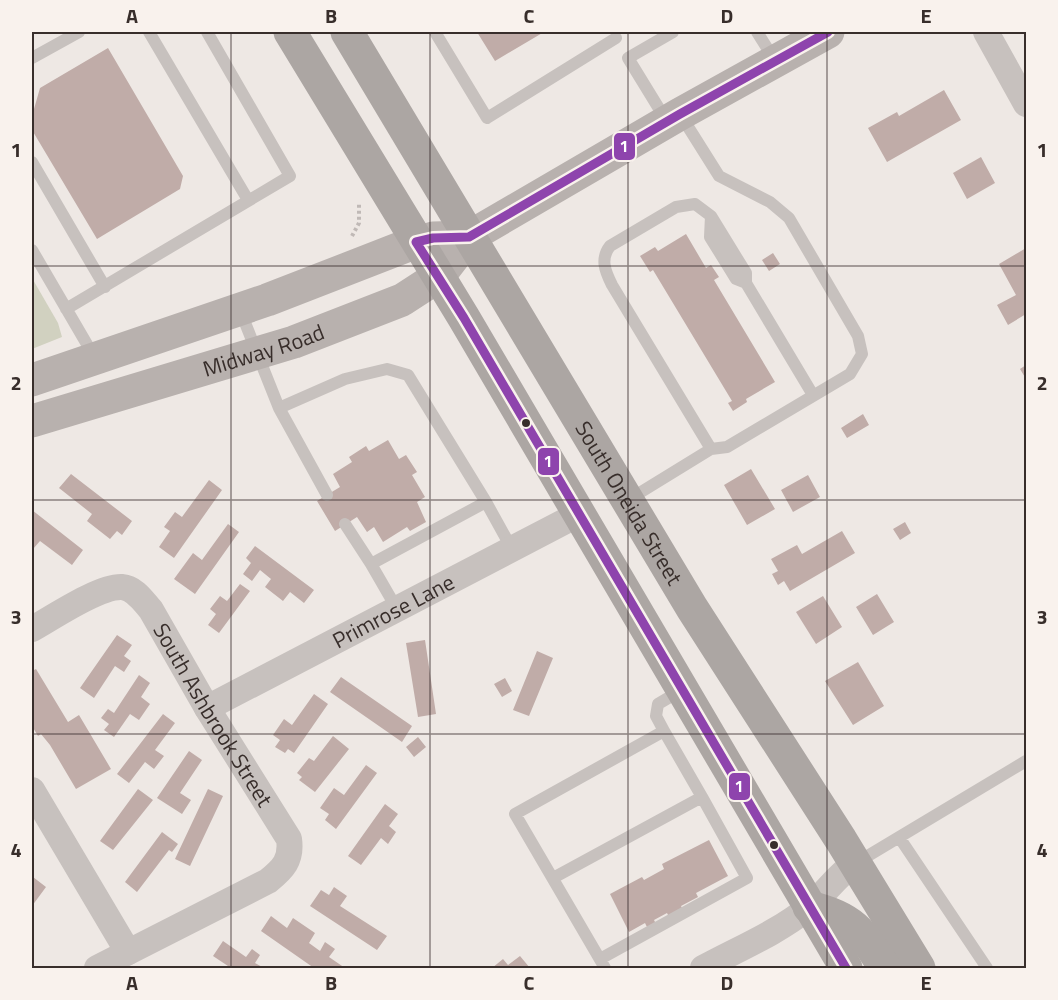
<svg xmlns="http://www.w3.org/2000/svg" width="1058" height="1000" font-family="'Titillium Web',sans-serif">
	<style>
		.green { fill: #d1d1c0 }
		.building { fill: #c0aca8 }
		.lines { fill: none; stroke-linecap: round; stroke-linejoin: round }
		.path { stroke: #c0b9b6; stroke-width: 4; stroke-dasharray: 3 3; stroke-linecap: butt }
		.service { stroke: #c7c1be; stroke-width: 12 }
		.minor { stroke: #c7c1be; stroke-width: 26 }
		.secondary { stroke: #b8b1ae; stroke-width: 33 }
		.trunk { stroke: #aca6a3; stroke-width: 33 }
		.bus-1-casing { stroke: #f9f2ed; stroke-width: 14 }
		.bus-1 { stroke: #8e44ad; stroke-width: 9 }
		.grid { fill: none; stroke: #382e2b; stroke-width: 1.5; stroke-opacity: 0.55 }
		.bus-dot { fill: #382e2b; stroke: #f9f2ed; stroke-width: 2 }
		.labels { text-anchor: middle; stroke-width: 6; stroke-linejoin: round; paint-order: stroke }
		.street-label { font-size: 22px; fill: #382e2b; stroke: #f9f2ed }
		.line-badge { stroke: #f9f2ed; stroke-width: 2 }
		.badge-label { font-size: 16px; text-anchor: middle; font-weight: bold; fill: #fff }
		.neatline { fill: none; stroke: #382e2b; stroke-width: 2 }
		.grid-label { font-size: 20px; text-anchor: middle; font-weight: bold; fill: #382e2b }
	</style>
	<rect width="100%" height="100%" fill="#eee8e4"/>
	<path class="green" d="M32 278 58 323 62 337 32 349Z"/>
	<path class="building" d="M477 32H544L495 61Z
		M108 48 183 176 180 189 97 239 32 130V108L34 109 40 88Z
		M944 90 961 120 887 162 868 128 897 112 899 116Z
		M981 157 995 183 967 199 953 173Z
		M686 234 706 268 711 265 719 277 714 280 775 382 746 399 747 402 733 411 728 403 732 401 653 270 650 272 640 256 655 247 658 251Z
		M1026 248V314L1008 325 997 305 1016 295 999 264Z
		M773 253 780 264 769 271 762 260Z
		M1026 365V379L1020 369Z
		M863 414 869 425 847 438 841 428Z
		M388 440 399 459 406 455 417 472 412 475 425 497 417 502 426 522 410 531 407 527 383 542 374 527 367 532 357 517 335 531 317 501 340 487 333 474 352 462 349 457 366 446 369 451Z
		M751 469 775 509 747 525 724 485Z
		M71 474 132 521 122 535 117 531 110 539 87 521 92 514 59 488Z
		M808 475 820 497 793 512 781 490Z
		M209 480 222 490 174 558 159 547 170 531 164 527 175 512 182 517Z
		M32 510 83 550 72 565 40 541 33 549 32 548Z
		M905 522 911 533 900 540 893 529Z
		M228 524 239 532 195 594 174 579 193 553 202 560Z
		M842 531 855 553 790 591 784 581 778 585 772 574 778 571 771 559 797 545 802 554Z
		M255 546 314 590 304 603 290 592 283 601 265 587 271 579 260 570 252 581 243 574 251 563 246 558Z
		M240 584 250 591 219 633 208 625 216 614 210 609 220 596 227 601Z
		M877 594 894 622 873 635 856 607Z
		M823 596 842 627 816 644 796 612Z
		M117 635 132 645 124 656 131 661 124 672 115 666 94 698 80 688Z
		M425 640 436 714 418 717 406 643Z
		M537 651 553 658 529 716 513 710Z
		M858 662 884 706 853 725 825 681Z
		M36 669 68 722 79 715 111 769 76 789 50 745 41 734 38 736 32 726V671Z
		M139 675 150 683 141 697 150 704 139 720 130 714 114 737 104 730 109 724 101 718 108 709 114 713Z
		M341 677 412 726 402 742 330 692Z
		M505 678 512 691 502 697 494 684Z
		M314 694 328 704 294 753 288 749 285 753 275 747 280 740 273 735 284 719 292 725Z
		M163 714 175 723 155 750 164 756 154 769 145 762 129 783 117 774Z
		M333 736 349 749 315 792 299 780 302 777 297 773 309 758 314 761Z
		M418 737 426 747 414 757 406 747Z
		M189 751 202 760 180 793 191 800 182 814 157 798Z
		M366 765 377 773 336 829 325 820 329 814 320 808 334 788 344 795Z
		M138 789 153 800 113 850 100 841Z
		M208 789 223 796 190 866 175 859Z
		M385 804 398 814 389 826 396 832 388 844 381 838 361 865 348 856Z
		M162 832 178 844 172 852 169 850 137 892 125 882Z
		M709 840 728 876 696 893 698 897 681 906 683 910 669 917 667 913 654 920 656 924 648 929 645 923 629 932 610 894 642 877 644 880 664 869 662 864Z
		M33 877 46 887 32 906V879Z
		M334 887 347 896 340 906 387 936 377 950 310 906 321 890 329 895Z
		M271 916 287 928 293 918 315 933 309 943 320 951 325 942 335 949 329 957 345 968H314L261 931Z
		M223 941 246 957 252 949 260 955 255 963 264 968H231L213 956Z
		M520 956 530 968H492L503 959 508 965Z"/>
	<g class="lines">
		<path class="path" d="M352 236 359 223V204"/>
		<path class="service" d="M149 32 248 200
			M435 32 487 118 616 38
			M757 32 774 59
			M32 58 79 32
			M666 120 628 58 673 32
			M32 162 105 287
			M711 216 710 237 736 279 746 283
			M32 250 95 358
			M66 309 290 176 207 32
			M240 310 279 408 345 379 387 369 408 375 486 502
			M279 408 327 495
			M711 449 612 285C605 271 600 259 610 246L676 207 695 204 711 216 746 273V283L813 395
			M628 500 711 449 727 447 850 374 862 354 858 336 789 218 770 202 719 176 680 114
			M345 524 371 564
			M397 609 371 564 486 502 512 549
			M899 837 987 968
			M856 863 1026 761
			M553 878 702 797 664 731
			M600 959 747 878 702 797
			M605 968 515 814 664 731 656 716 658 704 680 691"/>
		<g class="minor">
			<path d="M986 32 1026 104"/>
			<path id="s1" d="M32 629C52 618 99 586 122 587 135 588 143 601 151 610L207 708 289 839C292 860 283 869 268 881L97 968"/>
			<path id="s2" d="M207 708 579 514"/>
			<path d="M32 790 128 952"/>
			<path d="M703 968C738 949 777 933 808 908 825 894 836 876 855 863"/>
		</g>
		<g class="secondary">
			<path d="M32 380 267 300 406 246 433 238 469 237"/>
			<path id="s3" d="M32 421 294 342 402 300 439 276 469 237 680 114 828 32"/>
		</g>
		<g class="trunk">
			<path d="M290 32 464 318 846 968"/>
			<path id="s4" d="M347 32 692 608 841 840 919 968"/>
			<path d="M809 907C853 917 862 932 885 968"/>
		</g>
		<defs>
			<path id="bus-1" d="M416 242 464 318 846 968
				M416 242 433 238 469 237 680 114 828 32"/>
		</defs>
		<use href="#bus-1" class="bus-1-casing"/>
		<use href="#bus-1" class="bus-1"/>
	</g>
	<path class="grid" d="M231 32V968M430 32V968M628 32V968M827 32V968M32 266H1026M32 500H1026M32 734H1026"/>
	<g class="bus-dot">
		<circle cx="526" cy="423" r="5"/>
		<circle cx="774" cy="845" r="5"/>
	</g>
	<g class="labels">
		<g class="street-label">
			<text dy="8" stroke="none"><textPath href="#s3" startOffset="242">Midway Road</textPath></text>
			<text dy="8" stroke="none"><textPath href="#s4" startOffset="549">South Oneida Street</textPath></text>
			<text dy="8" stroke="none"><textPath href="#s2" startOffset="210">Primrose Lane</textPath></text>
			<text dy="8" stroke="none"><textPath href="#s1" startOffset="260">South Ashbrook Street</textPath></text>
		</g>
	</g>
	<g class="line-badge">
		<rect x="613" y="132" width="23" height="29" rx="6" fill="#8e44ad"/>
		<rect x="537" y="447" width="23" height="29" rx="6" fill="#8e44ad"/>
		<rect x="728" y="772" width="23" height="29" rx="6" fill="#8e44ad"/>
	</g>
	<g class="badge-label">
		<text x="624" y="152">1</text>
		<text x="548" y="467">1</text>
		<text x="739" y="792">1</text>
	</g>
	<rect width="1058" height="1000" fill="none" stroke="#f9f2ed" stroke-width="66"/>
	<rect x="33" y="33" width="992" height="934" class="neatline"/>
	<g class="grid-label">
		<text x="132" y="23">A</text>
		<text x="331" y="23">B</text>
		<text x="529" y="23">C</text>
		<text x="727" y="23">D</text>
		<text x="926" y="23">E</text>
		<text x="16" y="157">1</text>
		<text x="1042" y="157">1</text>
		<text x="16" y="390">2</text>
		<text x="1042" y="390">2</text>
		<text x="16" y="624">3</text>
		<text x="1042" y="624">3</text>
		<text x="16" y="857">4</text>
		<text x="1042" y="857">4</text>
		<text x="132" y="990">A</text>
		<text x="331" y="990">B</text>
		<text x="529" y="990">C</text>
		<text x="727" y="990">D</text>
		<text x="926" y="990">E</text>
	</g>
</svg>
